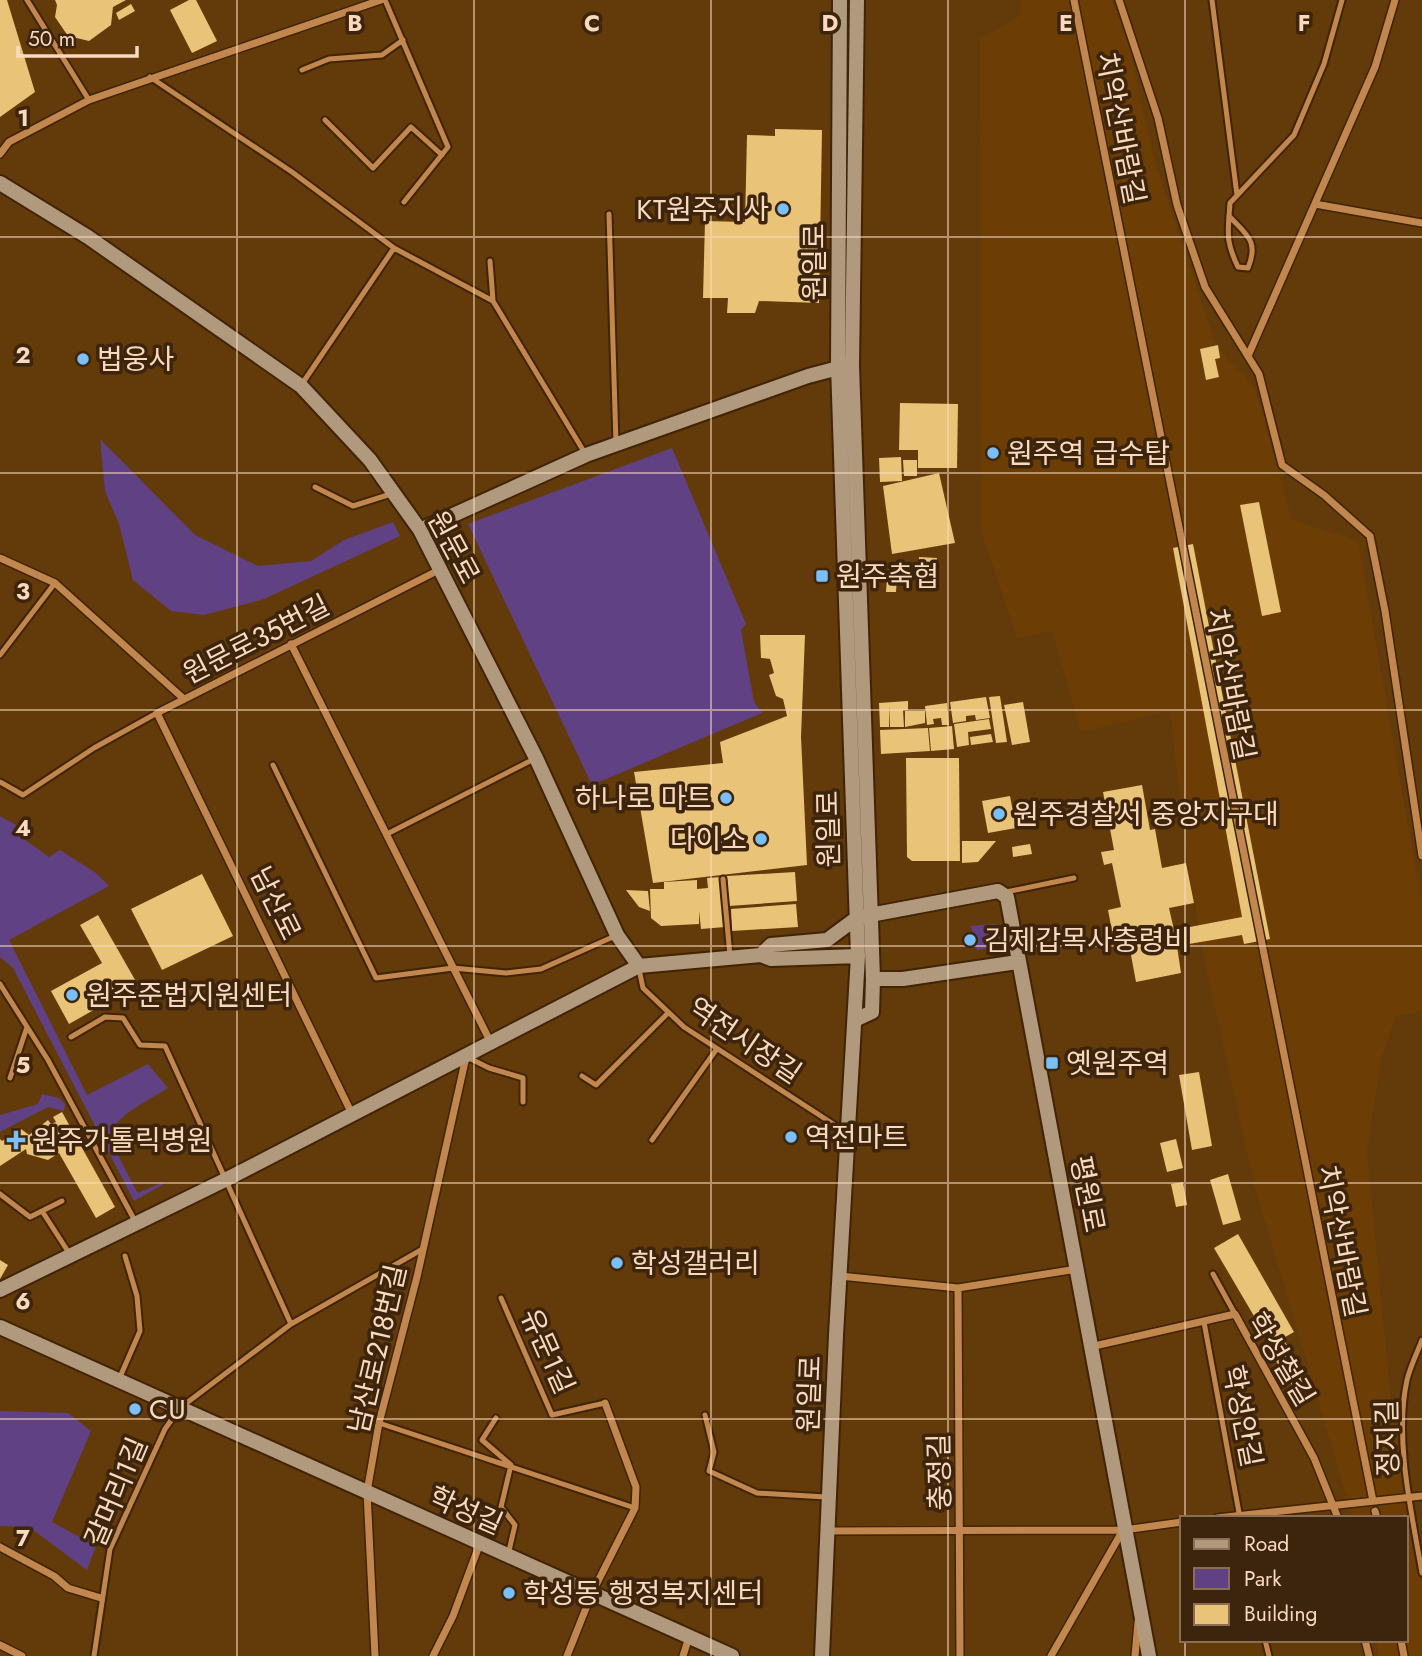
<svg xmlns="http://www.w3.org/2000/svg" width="1422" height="1656" font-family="Jost,'Noto Sans KR',sans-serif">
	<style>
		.built { fill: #6c3e05 }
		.green { fill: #604184 }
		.building { fill: #e8c378 }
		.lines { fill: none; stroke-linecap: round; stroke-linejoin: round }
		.lane-casing { stroke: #402403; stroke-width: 9 }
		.street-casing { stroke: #402403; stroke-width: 10 }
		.secondary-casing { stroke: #402403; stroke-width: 18 }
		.lane { stroke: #c1874e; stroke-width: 5 }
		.street { stroke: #c1874e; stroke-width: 7 }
		.secondary { stroke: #b1997e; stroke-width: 14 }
		.grid { fill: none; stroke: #fadabe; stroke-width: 2; stroke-opacity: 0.55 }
		.poi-dot { fill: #79bff8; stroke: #3d250d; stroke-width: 2.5 }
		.labels { text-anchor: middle; stroke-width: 7; stroke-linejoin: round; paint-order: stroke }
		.street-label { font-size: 28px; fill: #fadabe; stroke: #3d250d }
		.poi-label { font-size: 28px; fill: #fadabe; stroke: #3d250d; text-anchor: start }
		.grid-label { font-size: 23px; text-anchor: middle; font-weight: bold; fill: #fadabe; stroke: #3d250d; stroke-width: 7; stroke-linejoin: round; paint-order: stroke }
	</style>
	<rect width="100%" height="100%" fill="#633a0a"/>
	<path class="built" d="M1021 0H1112L1129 47 1153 156 1216 346 1255 388 1292 520 1358 541 1422 904V1011L1396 1016 1381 1059 1367 1152 1392 1412 1422 1582V1656H1378L1376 1640H1406V1518H1353L1254 1184 1206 967 1187 859 1170 711 1081 732 1052 631 1017 638 981 531 980 39 1021 15Z"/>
	<path class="green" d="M100 439 195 535 258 566 311 561 344 540 393 522 400 536 264 599 204 615 171 611 133 580 119 524 105 491Z
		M672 448 746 624 741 630 754 702 762 713 592 785 468 524Z
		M0 816 27 831 21 837 49 857 60 850 96 873 109 886 9 940 87 1095 148 1064 168 1088C101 1128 101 1124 138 1193L163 1182 164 1184 134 1201 13 968 0 957Z
		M995 924 1001 930 999 946 977 950 971 926Z
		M42 1094 59 1098 65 1104 64 1111 48 1107 0 1132V1115L38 1104Z
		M0 1411 68 1413 91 1431 52 1522 96 1546 87 1570 29 1527 0 1526Z"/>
	<path class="building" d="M0 0H7L35 92 0 117Z
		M55 0H126L113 7 111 25 89 41 68 36 55 17 57 5Z
		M189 0H196L217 41 192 53 170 10Z
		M131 4 135 11 119 20 116 13Z
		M775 129 822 130 819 303 759 301 755 313H727L728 298H703L705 221 745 222 747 135 775 136Z
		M1218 345 1220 358 1215 359 1219 377 1206 380 1200 349Z
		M900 403 958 404 957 468H918V450H899Z
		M901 457 902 481 880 482 879 458Z
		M903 460H917V476H904Z
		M939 473 955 543 892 554 883 486Z
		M1259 502 1281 612 1262 616 1240 505Z
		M1193 544 1270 939 1244 944 1242 935 1177 946 1181 973 1136 982 1126 928 1112 931 1108 910 1121 907 1112 863 1104 865 1101 852 1114 850 1103 792 1142 785 1150 830 1155 829 1162 868 1186 863 1194 903 1169 908 1174 930 1242 917 1173 548Z
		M919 557 937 558 936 565 919 564Z
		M888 565H902L903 571H888Z
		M887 577H897L896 592H886Z
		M760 635H805L801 737 807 865 653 883 634 772 723 763 720 742 787 716 783 699 776 696 769 675 774 673 770 659 761 658Z
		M1000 696 1007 742 996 743 989 697Z
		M986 697 990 718 976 720 975 715 966 716V721L953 723 950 702Z
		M908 701V710H903L904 727H890V706L889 727H880L879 703Z
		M1023 702 1030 742 1012 745 1004 705Z
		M947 703 949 725H942L941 718 933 719 934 724 927 725 925 706Z
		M905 711H925V723L905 727Z
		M989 719 991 729 968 732 969 745 957 747 954 724Z
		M952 726 954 749 931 751 929 728Z
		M928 728 930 751 881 754 880 730Z
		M991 734 993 742 971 745 970 737Z
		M906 758H959L960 861H912L907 857Z
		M1010 796 1016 828 988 833 982 801Z
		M962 841H996L978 862 962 863Z
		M1030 844 1032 854 1013 857 1012 847Z
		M795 872 797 901 729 906 727 876Z
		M202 874 233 936 162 970 131 909Z
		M721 877 725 927 701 929 699 911V924L661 926 651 918 650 889H664V882L697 880V889L708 888 707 878Z
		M626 890 648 891 650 911 639 907Z
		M796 904 798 927 732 931 731 909Z
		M98 915 138 985 69 1024 51 991 102 963 80 925Z
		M1199 1072 1212 1146 1192 1150 1179 1075Z
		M62 1112 115 1207 96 1218 59 1153 48 1160 27 1154 26 1149 0 1166V1139L2 1141 21 1129 29 1135 48 1120 51 1124 56 1122 53 1117Z
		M1176 1139 1183 1168 1167 1172 1160 1143Z
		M1228 1174 1241 1220 1223 1225 1210 1180Z
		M1183 1182 1187 1205 1176 1207 1171 1184Z
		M1238 1234 1294 1332 1271 1345 1214 1248Z
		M0 1260 8 1265 0 1279Z
		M1285 1342 1309 1379 1294 1388 1270 1352Z"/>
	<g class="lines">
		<defs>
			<path id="lane" d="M27 0 89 100
				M385 0 448 147 404 202
				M1212 0 1237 195
				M302 70 329 59 382 55 403 40
				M150 77 292 172 394 248 493 301
				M325 120 373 168 411 127 442 155
				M609 214 616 443
				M1229 216C1247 235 1259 241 1248 268L1238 267C1225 240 1228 232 1230 203L1294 135 1324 64 1342 0
				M490 261 493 301 586 455
				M302 384 394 248
				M315 487 353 506 391 494
				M0 655 55 583
				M273 765 376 978 453 968 506 973 541 969 615 936
				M0 782 23 795 94 748 157 713
				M387 834 536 758
				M723 879 730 956
				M1006 892 1074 878
				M639 969 643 988 684 1027 847 1133
				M0 984 48 1060 135 1221
				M71 1037 105 1017 123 1018 140 1045 165 1046 291 1324
				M469 1058 489 1068 523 1078V1102
				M582 1076 596 1085 668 1013
				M10 1078 27 1027
				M652 1140 716 1050
				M0 1194 30 1217 62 1201
				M42 1211 69 1253
				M1213 1274 1235 1314
				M501 1298 552 1415 605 1403
				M1204 1322 1240 1518
				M1422 1340C1417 1353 1410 1367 1407 1380 1394 1439 1412 1514 1422 1573
				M120 1377 140 1331 137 1296 125 1256
				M705 1415 714 1452 709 1471 757 1493 826 1497
				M496 1418 482 1440 511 1465 501 1507 515 1525 508 1555
				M379 1423 635 1508
				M1265 1640 1269 1656
				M94 1656 110 1549 165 1429 180 1408 291 1324 421 1250"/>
			<path id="street" d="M1074 0 1373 1501
				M1119 0 1158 118 1177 205 1205 287 1259 374 1282 465 1324 495 1370 536 1385 611 1422 856
				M0 154 9 142 89 100 381 0
				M1315 204 1422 223
				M1248 356 1375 67 1395 0
				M0 558 55 583 184 699
				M291 644 491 1043
				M352 1114 157 713 439 570
				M840 1276 958 1288 1077 1269
				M958 1288 960 1656
				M1090 1347 1235 1314 1314 1458 1338 1518
				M1375 1511 1377 1518
				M1217 1518 1422 1496
				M827 1531 1124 1530 1182 1522
				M0 1547 54 1576 68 1588 101 1598
				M1365 1640 1369 1656
				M1401 1640 1404 1656
				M0 1645 22 1656
				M375 1656 367 1492 379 1423 417 1277 466 1057
				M433 1656 453 1616 480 1543
				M567 1656 592 1593 635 1508 636 1487 605 1403
				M683 1656 689 1637
				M1051 1656 1123 1530
				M1135 1656 1138 1622"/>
			<path id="secondary" d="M0 183 88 237 301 386 370 460 420 530 536 758 617 935 639 966
				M420 530 586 455 808 376 846 366
				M761 955 771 945 827 940 854 920 870 915 998 891 1007 897 1149 1656
				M873 979H903L1018 962
				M855 1020 872 1012 873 979 852 366 857 0
				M0 1290 227 1179 639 966 761 955 771 959 858 956
				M0 1327 732 1656
				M822 1656 836 1335 858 956 838 366 840 0"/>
		</defs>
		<use href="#lane" class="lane-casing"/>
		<use href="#street" class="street-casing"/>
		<use href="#secondary" class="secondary-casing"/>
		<use href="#lane" class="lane"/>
		<use href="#street" class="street"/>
		<use href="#secondary" class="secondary"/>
	</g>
	<path class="grid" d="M237 0V1656M474 0V1656M711 0V1656M948 0V1656M1185 0V1518M0 237H1422M0 473H1422M0 710H1422M0 946H1422M0 1183H1422M0 1419H1422M1185 1640V1656"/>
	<g class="poi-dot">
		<circle cx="783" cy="209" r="7"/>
		<circle cx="83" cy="359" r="7"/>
		<circle cx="993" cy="453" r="7"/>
		<rect x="815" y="569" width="14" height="14" rx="3.5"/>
		<circle cx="726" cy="798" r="7"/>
		<circle cx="999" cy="814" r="7"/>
		<circle cx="761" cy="839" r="7"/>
		<circle cx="970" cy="940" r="7"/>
		<circle cx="72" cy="995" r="7"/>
		<rect x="1045" y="1056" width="14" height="14" rx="3.5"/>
		<circle cx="791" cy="1137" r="7"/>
		<path d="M12.5 1129.5h7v7h7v7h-7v7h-7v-7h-7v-7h7z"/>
		<circle cx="617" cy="1263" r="7"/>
		<circle cx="135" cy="1409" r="7"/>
		<circle cx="509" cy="1593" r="7"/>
	</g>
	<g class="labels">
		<g class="street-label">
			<text transform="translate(1121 128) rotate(79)" y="10">치악산바람길</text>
			<text transform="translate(814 262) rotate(-90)" y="10">원일로</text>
			<text transform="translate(454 547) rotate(62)" y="10">원문로</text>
			<text transform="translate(256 639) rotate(-27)" y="10">원문로35번길</text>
			<text transform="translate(1231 684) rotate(79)" y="10">치악산바람길</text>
			<text transform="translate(828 829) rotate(-91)" y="10">원일로</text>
			<text transform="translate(276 903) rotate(64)" y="10">남산로</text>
			<text transform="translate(745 1040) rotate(34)" y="10">역전시장길</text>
			<text transform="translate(1088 1194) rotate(79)" y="10">평원로</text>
			<text transform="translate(1342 1241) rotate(79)" y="10">치악산바람길</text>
			<text transform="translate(377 1349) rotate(-77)" y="10">남산로218번길</text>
			<text transform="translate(548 1351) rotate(66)" y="10">유문1길</text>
			<text transform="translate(1281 1359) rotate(59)" y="10">학성철길</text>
			<text transform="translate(809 1394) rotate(-88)" y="10">원일로</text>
			<text transform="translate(1243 1416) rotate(79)" y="10">학성안길</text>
			<text transform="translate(1387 1438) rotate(-91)" y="10">정지길</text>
			<text transform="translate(939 1472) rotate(-91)" y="10">충정길</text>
			<text transform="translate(116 1492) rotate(-67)" y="10">갈머리1길</text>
			<text transform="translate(466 1510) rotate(24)" y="10">학성길</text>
		</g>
		<g class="poi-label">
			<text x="769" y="219" text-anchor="end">KT원주지사</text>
			<text x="97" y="369">법웅사</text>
			<text x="1007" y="463">원주역 급수탑</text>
			<text x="836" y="586">원주축협</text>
			<text x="712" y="808" text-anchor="end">하나로 마트</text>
			<text x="1013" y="824">원주경찰서 중앙지구대</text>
			<text x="747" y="849" text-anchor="end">다이소</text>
			<text x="984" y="950">김제갑목사충령비</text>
			<text x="86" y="1005">원주준법지원센터</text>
			<text x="1066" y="1073">옛원주역</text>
			<text x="805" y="1147">역전마트</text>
			<text x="32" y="1150">원주가톨릭병원</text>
			<text x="631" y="1273">학성갤러리</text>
			<text x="149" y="1419">CU</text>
			<text x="523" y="1603">학성동 행정복지센터</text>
		</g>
	</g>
	<g class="grid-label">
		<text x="355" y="31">B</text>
		<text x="592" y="31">C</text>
		<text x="830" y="31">D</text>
		<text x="1066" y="31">E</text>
		<text x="1304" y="31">F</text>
		<text x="23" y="126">1</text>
		<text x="23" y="363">2</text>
		<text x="23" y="599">3</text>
		<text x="23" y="836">4</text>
		<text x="23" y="1073">5</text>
		<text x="23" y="1309">6</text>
		<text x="23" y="1546">7</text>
	</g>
	<rect x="1180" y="1516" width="228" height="126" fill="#3d250d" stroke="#896d54" stroke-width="2"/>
	<rect x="1194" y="1539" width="35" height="10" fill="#b1997e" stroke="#896d54" stroke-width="2"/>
	<text x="1244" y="1551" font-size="21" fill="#fadabe">Road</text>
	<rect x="1194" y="1568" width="35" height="21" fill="#604184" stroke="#896d54" stroke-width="2"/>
	<text x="1244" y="1586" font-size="21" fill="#fadabe">Park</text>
	<rect x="1194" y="1604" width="35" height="21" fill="#e8c378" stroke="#896d54" stroke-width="2"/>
	<text x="1244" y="1621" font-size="21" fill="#fadabe">Building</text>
	<path d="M18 46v10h119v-10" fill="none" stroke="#fadabe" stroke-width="3.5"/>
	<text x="28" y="46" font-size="21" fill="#fadabe" stroke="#3d250d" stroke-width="5" paint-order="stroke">50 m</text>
</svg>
